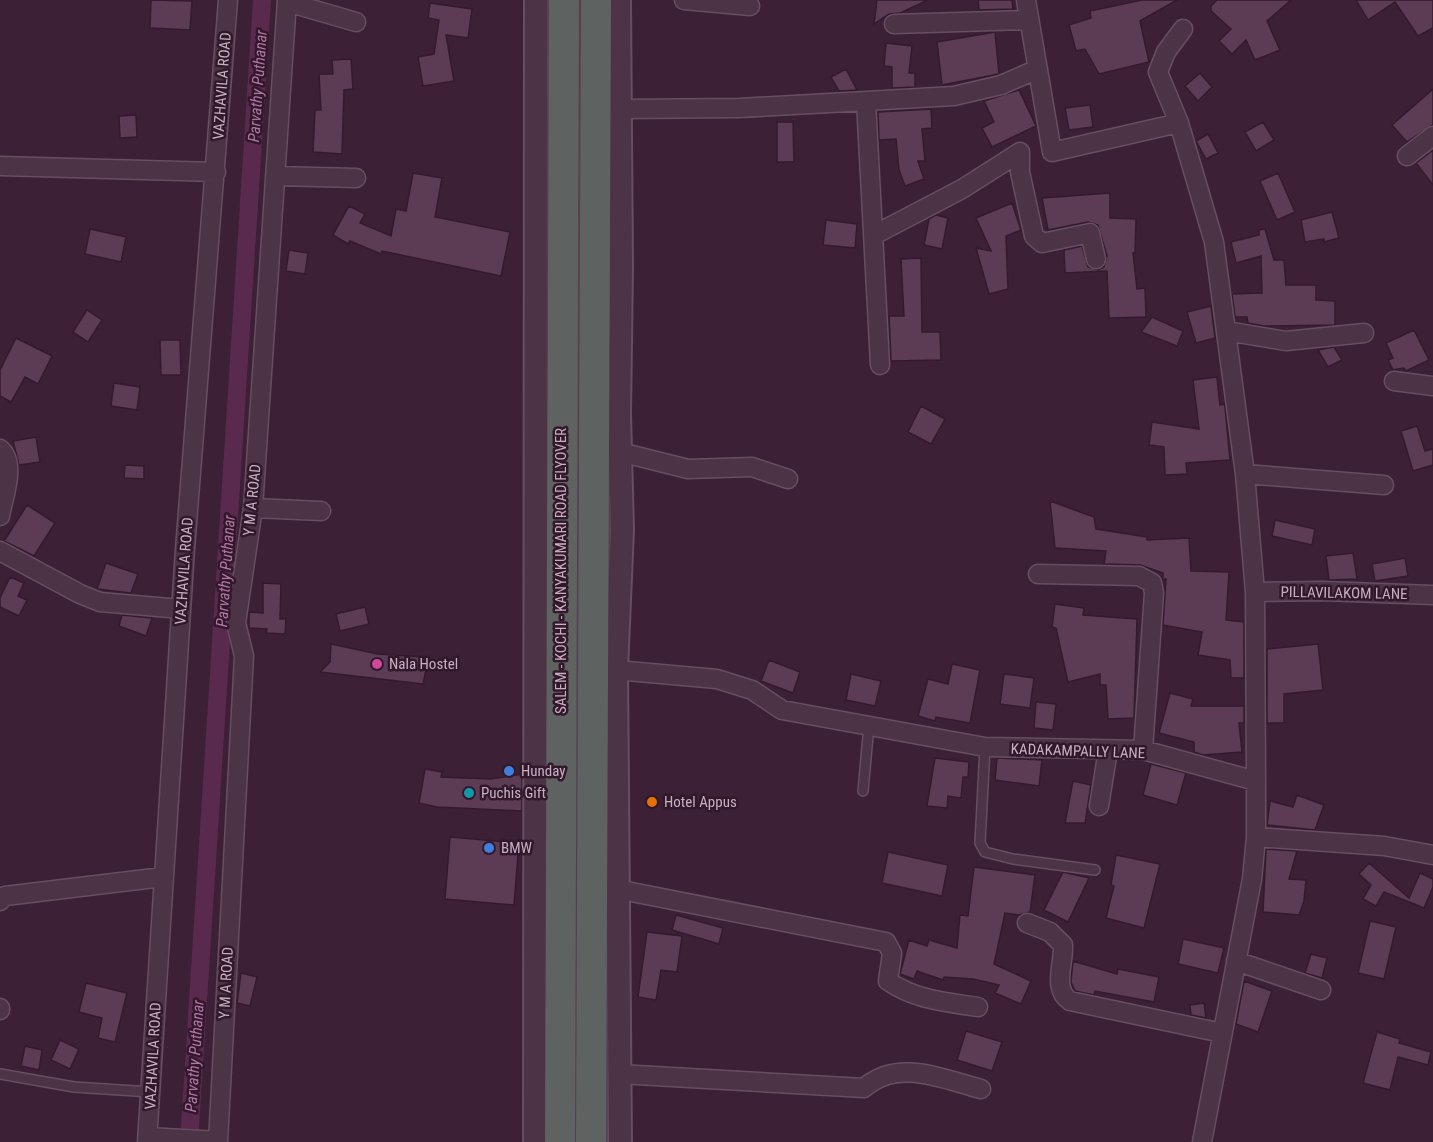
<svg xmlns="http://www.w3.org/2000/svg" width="1433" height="1142" font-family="'Roboto Condensed',sans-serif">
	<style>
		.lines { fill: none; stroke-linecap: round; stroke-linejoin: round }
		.canal { stroke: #5a294e; stroke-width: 18 }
		.building { fill: #5c3b54; stroke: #331b2d; stroke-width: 1.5 }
		.service-casing { stroke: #674e61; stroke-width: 12 }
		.minor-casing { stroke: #674e61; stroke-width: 21 }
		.tertiary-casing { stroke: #674e61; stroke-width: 26 }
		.trunk-casing { stroke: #573e51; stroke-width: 33 }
		.service { stroke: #4c3346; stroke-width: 9 }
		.minor { stroke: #4c3346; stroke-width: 18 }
		.tertiary { stroke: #4c3346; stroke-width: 22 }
		.trunk { stroke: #5e6260; stroke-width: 30 }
		.hotel-dot { fill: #d1479c; stroke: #31192b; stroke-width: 2 }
		.shop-dot { fill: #3f7fe0; stroke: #31192b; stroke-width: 2 }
		.culture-dot { fill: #0f9aa8; stroke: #31192b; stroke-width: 2 }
		.food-dot { fill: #e8710a; stroke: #31192b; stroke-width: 2 }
		.labels { text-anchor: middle; stroke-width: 5; stroke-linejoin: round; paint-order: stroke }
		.street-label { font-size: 15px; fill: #c8aec1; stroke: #31192b }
		.poi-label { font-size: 15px; fill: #c8aec1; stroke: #31192b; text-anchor: start }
		.water-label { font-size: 16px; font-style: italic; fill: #b374a4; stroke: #31192b }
	</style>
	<rect width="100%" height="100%" fill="#3c2035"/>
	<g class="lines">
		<path class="canal" d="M189 1142 262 0"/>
	</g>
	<path class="building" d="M151 0 192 1 190 30 150 28Z
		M877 0H928L900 13 889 14 874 24Z
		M978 0H1012L1013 9 979 10Z
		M1142 0H1177L1140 21 1149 62 1099 74 1085 49 1076 51 1069 25 1091 18 1090 11Z
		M1217 0H1291L1267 21 1280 50 1255 60 1246 40 1232 54 1219 41 1231 29 1211 11V6Z
		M1356 0H1433V28L1418 36 1395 2 1368 20Z
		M430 3 472 9 468 38 446 35 454 81 423 86 418 57 434 54 439 20 428 18Z
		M995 32 999 74 942 85 937 42Z
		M886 43 912 46 909 73H915V87L892 88V67L884 66Z
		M351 59 353 89 344 90 342 154 313 152 315 110H321L319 74H333L332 60Z
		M846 69 857 90 839 91 831 77Z
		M1200 73 1212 87 1198 101 1185 86Z
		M1433 89V125L1407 142 1392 125Z
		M1019 90 1036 126 992 147 982 128 994 122 984 101Z
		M1090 105 1093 127 1069 130 1065 108Z
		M931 109 932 128 922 129 925 161H918L924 179 905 186 899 170 896 139 879 140 878 112Z
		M136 115 137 137 120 138 119 116Z
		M777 122H793L794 162H777Z
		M1263 122 1274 140 1256 151 1245 132Z
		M1208 134 1218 153 1206 159 1196 141Z
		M1433 150V185L1416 163Z
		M413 173 442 178 435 217 510 232 501 276 382 251 381 254 350 241 348 244 333 235 349 206 365 214 360 223 391 236 396 209 406 211Z
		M1278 173 1295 212 1277 220 1260 181Z
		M1110 193V218L1136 219 1135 253H1133L1137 289 1145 288 1146 317 1109 318 1107 271 1065 273 1064 250 1082 246 1088 267 1098 270 1104 267 1107 256 1098 225 1088 222 1048 230 1042 198Z
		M1012 203 1021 230 1006 236 1008 289 989 294 976 248 991 251 976 218Z
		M1332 212 1339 238 1324 242V239L1305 242 1301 220Z
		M936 215 948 218 942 249 924 245 929 219Z
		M826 220 857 224 855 248 823 245Z
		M90 229 126 237 121 262 85 254Z
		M1265 229 1274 260H1284L1286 285H1316V300L1335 301V325L1264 326 1248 323 1247 317H1235L1232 294 1262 293 1261 256 1236 263 1231 242 1259 235V230Z
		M289 250 308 253 305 274 286 271Z
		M921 258 922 332H940L941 360 891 361 889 316H904L901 259Z
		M1211 306 1215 338 1196 343 1187 312Z
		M87 310 102 320 88 342 73 332Z
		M1152 317 1183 331 1177 346 1141 332Z
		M1414 330 1429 360 1406 371 1404 368 1393 370 1388 360 1393 358 1386 343Z
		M16 338 52 356 38 384 25 377 11 402 0 396V370Z
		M160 340H180L181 375H161Z
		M1334 347 1342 360 1328 367 1318 350Z
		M1217 377 1220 405 1224 404 1225 407 1230 460 1186 463 1187 474 1165 475 1164 447 1149 445 1152 422 1199 429 1193 380Z
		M114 383 140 387 137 410 111 406Z
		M921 406 945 419 931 444 908 432Z
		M1417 426 1425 451 1433 449V465L1413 471 1401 431Z
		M36 437 40 462 19 465 13 441Z
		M125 465 144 466V479L124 478Z
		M1050 501 1094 517 1096 529 1147 537V540L1189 538 1191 571 1229 572 1226 620 1244 622V678H1231L1230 660 1198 655 1202 632 1163 625 1166 579H1163V573L1140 565 1104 564 1106 551 1055 548Z
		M27 505 55 523 34 556 4 541Z
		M1275 520 1315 529 1312 545 1272 536Z
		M1353 553 1357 579 1329 580 1326 556Z
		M1405 558 1408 576 1375 581 1372 564Z
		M106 563 138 574 131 593 97 589Z
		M10 577 24 583 18 596 27 600 19 616 0 607V598Z
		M263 583 281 584 280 619H286L285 634 266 633 267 629 249 628V612L263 613Z
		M1055 604 1084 608 1083 615 1137 619 1134 718 1108 719 1106 685H1100V674L1068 682 1056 628 1052 627Z
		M365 607 369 624 340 631 336 614Z
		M122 615 152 618 146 636 119 626Z
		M331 644 378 654 424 657 427 665 423 684 320 672 330 662Z
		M1318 644 1323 690 1284 694V723H1267V649Z
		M769 660 800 672 793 693 761 681Z
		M952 664 980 670 970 723 936 717 935 721 918 716 928 679 948 684Z
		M851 674 881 681 875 706 846 700Z
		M1004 674 1034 678 1030 708 1000 704Z
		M1170 693 1193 699 1191 706H1244V723H1239L1242 752 1203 755 1194 752V742L1159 733Z
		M1036 702 1056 704 1053 730 1034 728Z
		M935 758 969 762 968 777H963L961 798 948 796 947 808 927 806Z
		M997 758 1042 760 1039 786 995 780Z
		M1151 764 1186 773 1177 805 1143 795Z
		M425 769 442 772 441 777 491 779 522 774V811L437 807 419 803Z
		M1073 781 1091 785 1085 823H1065Z
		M1297 795 1324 805 1315 830 1267 825 1270 801 1293 807Z
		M450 837 519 843 514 905 445 899Z
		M1266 849 1297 851 1289 879 1306 880 1304 901 1299 915 1263 912Z
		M888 852 948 865 942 896 882 883Z
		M1116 855 1160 864 1144 928 1106 918 1114 886 1111 885Z
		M1369 863 1409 898 1420 873 1433 879V887L1424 908 1384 892 1376 906 1363 899 1371 885 1359 874Z
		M974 867 1035 875 1030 912 1019 915 1005 913 994 964 1031 981 1021 1004 995 993 999 985 973 979 944 977 943 980 917 971 914 979 900 974 909 940 927 946 929 940 957 948 960 915 968 916Z
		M1063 872 1089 878 1068 922 1044 910Z
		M676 915 723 928 719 944 672 930Z
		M1370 921 1396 927 1384 979 1358 973Z
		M647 932 682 936 677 972 661 970 656 1000 638 997Z
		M1183 939 1224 948 1218 973 1178 964Z
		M1311 954 1327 958 1322 978 1305 973Z
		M1073 961 1117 974 1118 969 1159 977 1154 1002 1095 991 1094 995 1075 991 1071 982Z
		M241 973 257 977 250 1006 237 1003Z
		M1244 981 1272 991 1258 1032 1236 1024Z
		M86 983 127 993 115 1042 98 1038 102 1018 79 1012Z
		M1204 1003 1206 1018 1191 1015 1190 1005Z
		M966 1031 1002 1042 992 1071 957 1060Z
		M1377 1032 1400 1039 1399 1043 1431 1052 1428 1065 1398 1057 1390 1090 1363 1083Z
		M60 1040 79 1049 70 1069 51 1060Z
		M25 1046 42 1050 39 1070 21 1066Z"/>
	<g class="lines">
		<defs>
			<path id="service" d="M985 747 980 843 985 852 1013 859 1095 870
				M863 791 869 725
				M0 1074 74 1087 151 1092"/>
			<path id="minor" d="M684 0 750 6
				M1026 0 1052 152 1179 123 1214 242 1245 474 1255 592 1256 781
				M287 2 356 22
				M894 24 1029 20
				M866 101 954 96 1001 85 1038 69
				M620 109 739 108 866 101 880 365
				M1179 123 1158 72 1166 52 1183 29
				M1407 156 1433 136
				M0 166 216 172
				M275 176 356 178
				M874 235 962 189 1020 152V172L1034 236 1042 243 1090 233 1096 259
				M1226 331 1286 341 1364 333
				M1394 381 1433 386
				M0 449C17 463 3 498 0 516
				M620 452 688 469 752 467 788 479
				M1245 474 1384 485
				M253 508 321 511
				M0 551 80 594 100 602 181 609
				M1038 574 1139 576 1152 583 1154 593 1143 750
				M1255 592 1323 591 1433 595
				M616 670 717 679 752 690 782 710 985 747 1143 750 1256 781V837L1252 879 1202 1142
				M1099 806 1108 750
				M1256 837 1384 846 1433 855
				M616 889 886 942 892 953 888 981C915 1000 946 1002 978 1007
				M0 901 5 896 163 877
				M1027 923 1050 932 1063 945C1064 964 1052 989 1070 1001L1222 1033
				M1236 961 1321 990
				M0 1008V1010
				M619 1074 864 1088C898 1058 942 1079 981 1089
				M148 1137 218 1141
				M147 1142 185 549 228 0
				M218 1142 244 656 236 623 253 508 287 0"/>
			<path id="tertiary" d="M619 0 621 268 619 413 622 530 616 670 620 1142
				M535 1142 536 0"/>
			<path id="trunk" d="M560 1142 564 0
				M591 1142 596 0"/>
		</defs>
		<use href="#service" class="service-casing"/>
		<use href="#minor" class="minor-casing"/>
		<use href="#tertiary" class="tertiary-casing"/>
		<use href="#trunk" class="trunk-casing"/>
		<use href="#service" class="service"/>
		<use href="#minor" class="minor"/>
		<use href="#tertiary" class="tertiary"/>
		<use href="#trunk" class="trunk"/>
	</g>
	<circle class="hotel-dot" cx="377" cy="664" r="6"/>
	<g class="shop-dot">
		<circle cx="509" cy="771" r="6"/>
		<circle cx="489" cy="848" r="6"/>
	</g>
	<circle class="culture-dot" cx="469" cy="793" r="6"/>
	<circle class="food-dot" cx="652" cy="802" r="6"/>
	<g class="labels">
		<g class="street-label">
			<text transform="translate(222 86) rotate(-86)" y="5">VAZHAVILA ROAD</text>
			<text transform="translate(252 500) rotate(-84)" y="5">Y M A ROAD</text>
			<text transform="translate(184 571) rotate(-86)" y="5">VAZHAVILA ROAD</text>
			<text transform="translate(561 571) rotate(-90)" y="5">SALEM - KOCHI - KANYAKUMARI ROAD FLYOVER</text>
			<text transform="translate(1344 593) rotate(1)" y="5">PILLAVILAKOM LANE</text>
			<text transform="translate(1078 751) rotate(2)" y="5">KADAKAMPALLY LANE</text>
			<text transform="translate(226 983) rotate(-87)" y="5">Y M A ROAD</text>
			<text transform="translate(153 1056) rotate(-87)" y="5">VAZHAVILA ROAD</text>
		</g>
		<g class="poi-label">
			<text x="389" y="669">Nala Hostel</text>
			<text x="521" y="776">Hunday</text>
			<text x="481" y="798">Puchis Gift</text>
			<text x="664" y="807">Hotel Appus</text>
			<text x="501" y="853">BMW</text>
		</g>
		<g class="water-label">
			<text transform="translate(257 86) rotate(-86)" y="6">Parvathy Puthanar</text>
			<text transform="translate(225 571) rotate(-86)" y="6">Parvathy Puthanar</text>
			<text transform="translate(194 1056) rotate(-86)" y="6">Parvathy Puthanar</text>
		</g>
	</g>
</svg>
